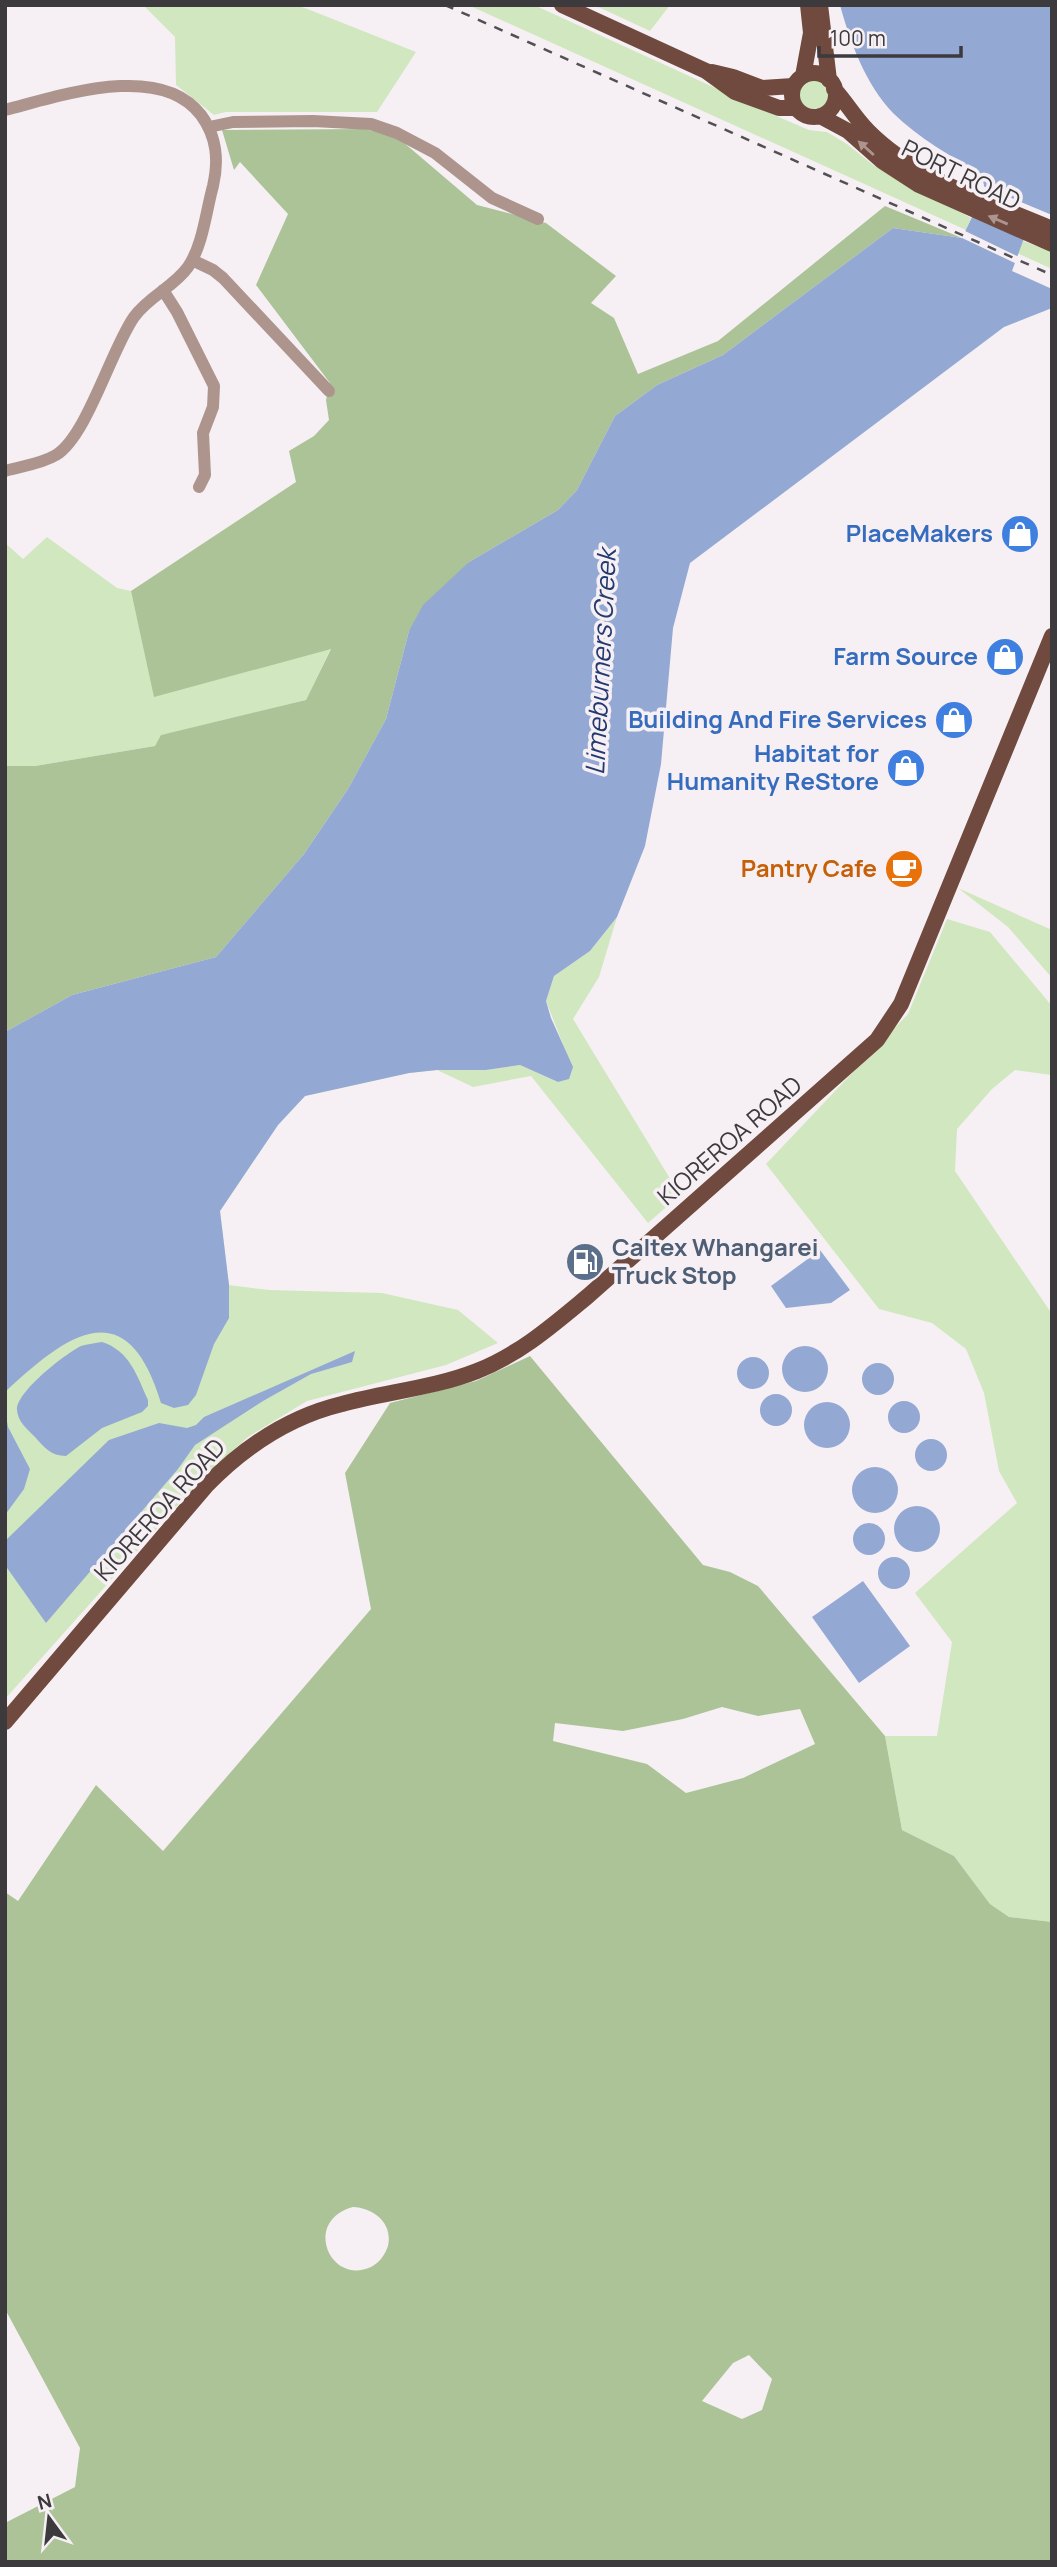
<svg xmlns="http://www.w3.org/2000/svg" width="1057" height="2567" font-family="Manrope,sans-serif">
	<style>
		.green { fill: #d1e7bf }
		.forest { fill: #abc397; fill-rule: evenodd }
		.water { fill: #93a8d2 }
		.pier { fill: #f6f0f5 }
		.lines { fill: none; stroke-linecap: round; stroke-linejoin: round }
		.minor { stroke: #ad958e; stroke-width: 12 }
		.major { stroke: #704a3e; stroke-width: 16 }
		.rail { stroke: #525052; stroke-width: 2.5; stroke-dasharray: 9 9; stroke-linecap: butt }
		.oneway { fill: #ac9590 }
		.labels { text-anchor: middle; stroke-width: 7; stroke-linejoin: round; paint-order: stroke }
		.street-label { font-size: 24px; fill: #3c3a3c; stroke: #f6f0f5 }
		.shop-label { font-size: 24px; font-weight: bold; fill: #366cbe; stroke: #f6f0f5; text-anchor: end }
		.food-label { font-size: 24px; font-weight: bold; fill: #c56008; stroke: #f6f0f5; text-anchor: end }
		.service-label { font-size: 24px; font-weight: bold; fill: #4e5e75; stroke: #f6f0f5; text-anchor: start }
		.water-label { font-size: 26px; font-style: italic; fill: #233a70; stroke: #f6f0f5 }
	</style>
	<rect width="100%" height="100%" fill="#f6f0f5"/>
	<path class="green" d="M143 5H292L305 8 416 52 377 112H226L214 115 176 85 175 37Z
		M468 5H534L781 118 809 130 827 132 847 144 873 165 971 218 966 230Z
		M594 5H670L650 31Z
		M799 94a15 15 0 1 1 30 0a15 15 0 1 1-30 0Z
		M1023 241 1052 252V269L1017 253Z
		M47 537 117 588 131 591 155 696 331 648 306 700 162 735 155 746 35 766H5V543L23 559Z
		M958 888 1052 930V978L1008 927Z
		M617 917 599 977 573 1019 680 1195 648 1223 531 1076 473 1087 437 1070 409 1073 305 1096 278 1125 220 1211 229 1285 269 1290 382 1293 458 1310 498 1343 446 1365 307 1401 248 1437 202 1478 5 1699V1107L89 1056 486 1070 520 1065 558 1082 568 1079 572 1067 546 1001 554 976 590 951Z
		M947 919 990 932 1052 1006V1075L1015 1070 992 1089 957 1129 955 1171 1052 1314V1922L1009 1917 990 1904 954 1856 902 1830 885 1736H937L952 1642 915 1593 1017 1503 999 1471 984 1393 966 1349 932 1323 879 1309 766 1164 908 1014Z"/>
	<path class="forest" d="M365 129 396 136 477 205 546 223 616 276 591 303 614 318 638 374 718 341 885 206 962 238 893 228 723 355 657 385 615 416 577 490 558 510 469 562 409 631 386 719 348 789 304 854 216 957 72 995 5 1032V766H35L155 746 161 735 306 700 331 649 154 697 131 591 296 482 289 451 314 436 329 420 326 400 330 383 256 285 288 214 240 162 234 170 222 130Z
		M530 1356 703 1565 730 1572 758 1586 885 1736 902 1830 954 1856 990 1904 1009 1917 1052 1922V2562H5V2523L75 2487 80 2448 5 2309V1892L18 1901 96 1785 163 1851 371 1609 345 1473 390 1403 476 1381ZM722 1707 758 1716 800 1709 815 1744 743 1778 686 1793 647 1764 553 1741 555 1723 623 1731 683 1719ZM353 2207C374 2208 393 2223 388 2246 385 2255 379 2263 371 2267 330 2286 302 2221 353 2207ZM749 2355 772 2379 762 2410 742 2419 702 2401 733 2363Z"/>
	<path class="water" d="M840 5H1052V217L1043 216 1023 241 1012 271 1052 289V308L1004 327 690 563 673 628 661 764 645 846 617 917 590 951 554 976 546 1001 551 1018 573 1067 569 1079 558 1082 520 1065 486 1070H437L409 1073 305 1096 278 1125 220 1211 229 1285V1318L214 1344 196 1395 188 1405 174 1408 161 1403C127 1290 68 1333 5 1392V1032L72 995 216 957 304 854 348 789 386 719 409 631 423 605 469 562 558 510 577 490 615 416 657 385 723 355 893 228 962 238 985 190 982 176C952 156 918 138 893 113 866 85 850 42 840 5Z
		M820 1250 850 1290 831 1303 786 1308 771 1286Z
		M102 1342C130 1351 137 1376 148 1400V1406L142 1412 102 1428 66 1456C51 1456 44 1447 35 1437 27 1429 18 1422 17 1410 16 1392 65 1354 81 1346 87 1344 96 1343 102 1342Z
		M782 1369a23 23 0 1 1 46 0a23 23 0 1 1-46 0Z
		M355 1351 352 1362 311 1374 263 1401 195 1445 178 1469 46 1623 5 1565V1541L109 1440 159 1423 187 1428 196 1425 204 1417Z
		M737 1373a16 16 0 1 1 32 0a16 16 0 1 1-32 0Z
		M862 1379a16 16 0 1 1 32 0a16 16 0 1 1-32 0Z
		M760 1410a16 16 0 1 1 32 0a16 16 0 1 1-32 0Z
		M888 1417a16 16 0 1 1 32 0a16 16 0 1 1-32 0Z
		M804 1425a23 23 0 1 1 46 0a23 23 0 1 1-46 0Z
		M5 1410 8 1427 30 1469 24 1489 5 1515Z
		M915 1455a16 16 0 1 1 32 0a16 16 0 1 1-32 0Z
		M852 1490a23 23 0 1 1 46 0a23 23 0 1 1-46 0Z
		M894 1529a23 23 0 1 1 46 0a23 23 0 1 1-46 0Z
		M853 1539a16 16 0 1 1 32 0a16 16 0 1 1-32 0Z
		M878 1573a16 16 0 1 1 32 0a16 16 0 1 1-32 0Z
		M863 1581 910 1646 859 1683 812 1617Z"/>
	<path class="pier" d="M980 185 1052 215V220L969 215 981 189Z
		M963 230 1019 257 1017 264 960 237Z"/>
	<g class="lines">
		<path class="minor" d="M5 110C60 96 160 61 201 115 217 137 219 160 213 186 206 211 203 245 188 267 174 287 149 296 134 317 111 350 87 436 56 455 41 464 22 466 5 471
			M209 127 233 122 313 121 371 124 397 133 435 153 492 198 538 219
			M192 260 213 270 223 278 329 391
			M163 290 177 312 214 386 213 407 203 433 205 475 199 487"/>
		<path class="major" d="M562 5 706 71 735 92 779 108H796
			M820 5 829 80
			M712 72 733 77 762 88 793 86
			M792 95a22 22 0 1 1 44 0a22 22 0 1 1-44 0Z
			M803 76 811 33 808 5
			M834 89C846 102 855 118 868 131 916 180 990 202 1052 229
			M820 116 848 131 882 161 919 185 1052 244
			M5 1722 206 1486C244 1447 288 1417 342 1404 386 1392 434 1388 477 1371 520 1354 553 1325 588 1296L877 1040 901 1004 1052 636"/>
		<path class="rail" d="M445 5 1052 275"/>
	</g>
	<defs><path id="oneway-solid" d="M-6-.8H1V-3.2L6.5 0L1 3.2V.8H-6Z" transform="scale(1.75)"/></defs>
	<g class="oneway">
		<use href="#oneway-solid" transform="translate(866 148) rotate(-138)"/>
		<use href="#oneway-solid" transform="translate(998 220) rotate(-157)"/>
	</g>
	<defs>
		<symbol id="shop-disc" viewBox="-11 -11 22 22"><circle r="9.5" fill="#3f7fe0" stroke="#f6f0f5"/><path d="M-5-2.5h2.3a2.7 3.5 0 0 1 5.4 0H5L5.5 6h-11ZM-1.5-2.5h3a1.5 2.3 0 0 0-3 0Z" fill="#fff"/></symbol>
		<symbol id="cafe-disc" viewBox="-11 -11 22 22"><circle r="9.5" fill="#e8710a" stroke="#f6f0f5"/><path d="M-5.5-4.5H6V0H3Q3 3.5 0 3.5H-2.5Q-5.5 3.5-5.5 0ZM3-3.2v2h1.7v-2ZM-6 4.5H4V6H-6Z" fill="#fff"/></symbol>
		<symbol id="fuel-disc" viewBox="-11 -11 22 22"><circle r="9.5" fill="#5c6f8a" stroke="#f6f0f5"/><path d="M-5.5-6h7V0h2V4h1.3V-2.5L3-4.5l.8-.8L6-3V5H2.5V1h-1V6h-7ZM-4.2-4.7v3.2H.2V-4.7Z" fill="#fff"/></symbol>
	</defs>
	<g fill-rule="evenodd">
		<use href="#shop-disc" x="998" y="512" width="44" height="44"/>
		<use href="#shop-disc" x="983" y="635" width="44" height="44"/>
		<use href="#shop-disc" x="932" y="698" width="44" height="44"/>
		<use href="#shop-disc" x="884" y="746" width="44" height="44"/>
		<use href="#cafe-disc" x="882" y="847" width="44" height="44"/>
		<use href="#fuel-disc" x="563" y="1240" width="44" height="44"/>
	</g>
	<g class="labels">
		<g class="street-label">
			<text transform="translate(961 175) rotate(26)" y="8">PORT ROAD</text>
			<text transform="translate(730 1141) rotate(-41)" y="8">KIOREROA ROAD</text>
			<text transform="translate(160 1510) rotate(-48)" y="8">KIOREROA ROAD</text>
		</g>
		<g class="shop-label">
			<text x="993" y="542">PlaceMakers</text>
			<text x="978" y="665">Farm Source</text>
			<text x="927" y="728">Building And Fire Services</text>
			<text x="879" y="762">Habitat for<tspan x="879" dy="28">Humanity ReStore</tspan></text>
		</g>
		<g class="food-label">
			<text x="877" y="877">Pantry Cafe</text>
		</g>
		<g class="service-label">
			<text x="612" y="1256">Caltex Whangarei<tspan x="612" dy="28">Truck Stop</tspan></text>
		</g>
		<g class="water-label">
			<text transform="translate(601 662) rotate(-87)" y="9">Limeburners Creek</text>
		</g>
	</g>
	<rect width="1057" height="2567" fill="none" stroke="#3c3a3c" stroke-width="14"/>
	<g transform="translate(49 2518) rotate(345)" stroke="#f6f0f5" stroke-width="5" paint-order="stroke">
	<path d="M0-5L12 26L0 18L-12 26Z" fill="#3c3a3c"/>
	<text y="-10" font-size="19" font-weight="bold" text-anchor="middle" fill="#3c3a3c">N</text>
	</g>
	<path d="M819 46v10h142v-10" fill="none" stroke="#3c3a3c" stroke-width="3.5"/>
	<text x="830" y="46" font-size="21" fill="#3c3a3c" stroke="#f6f0f5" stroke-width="5" paint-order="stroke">100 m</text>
</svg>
